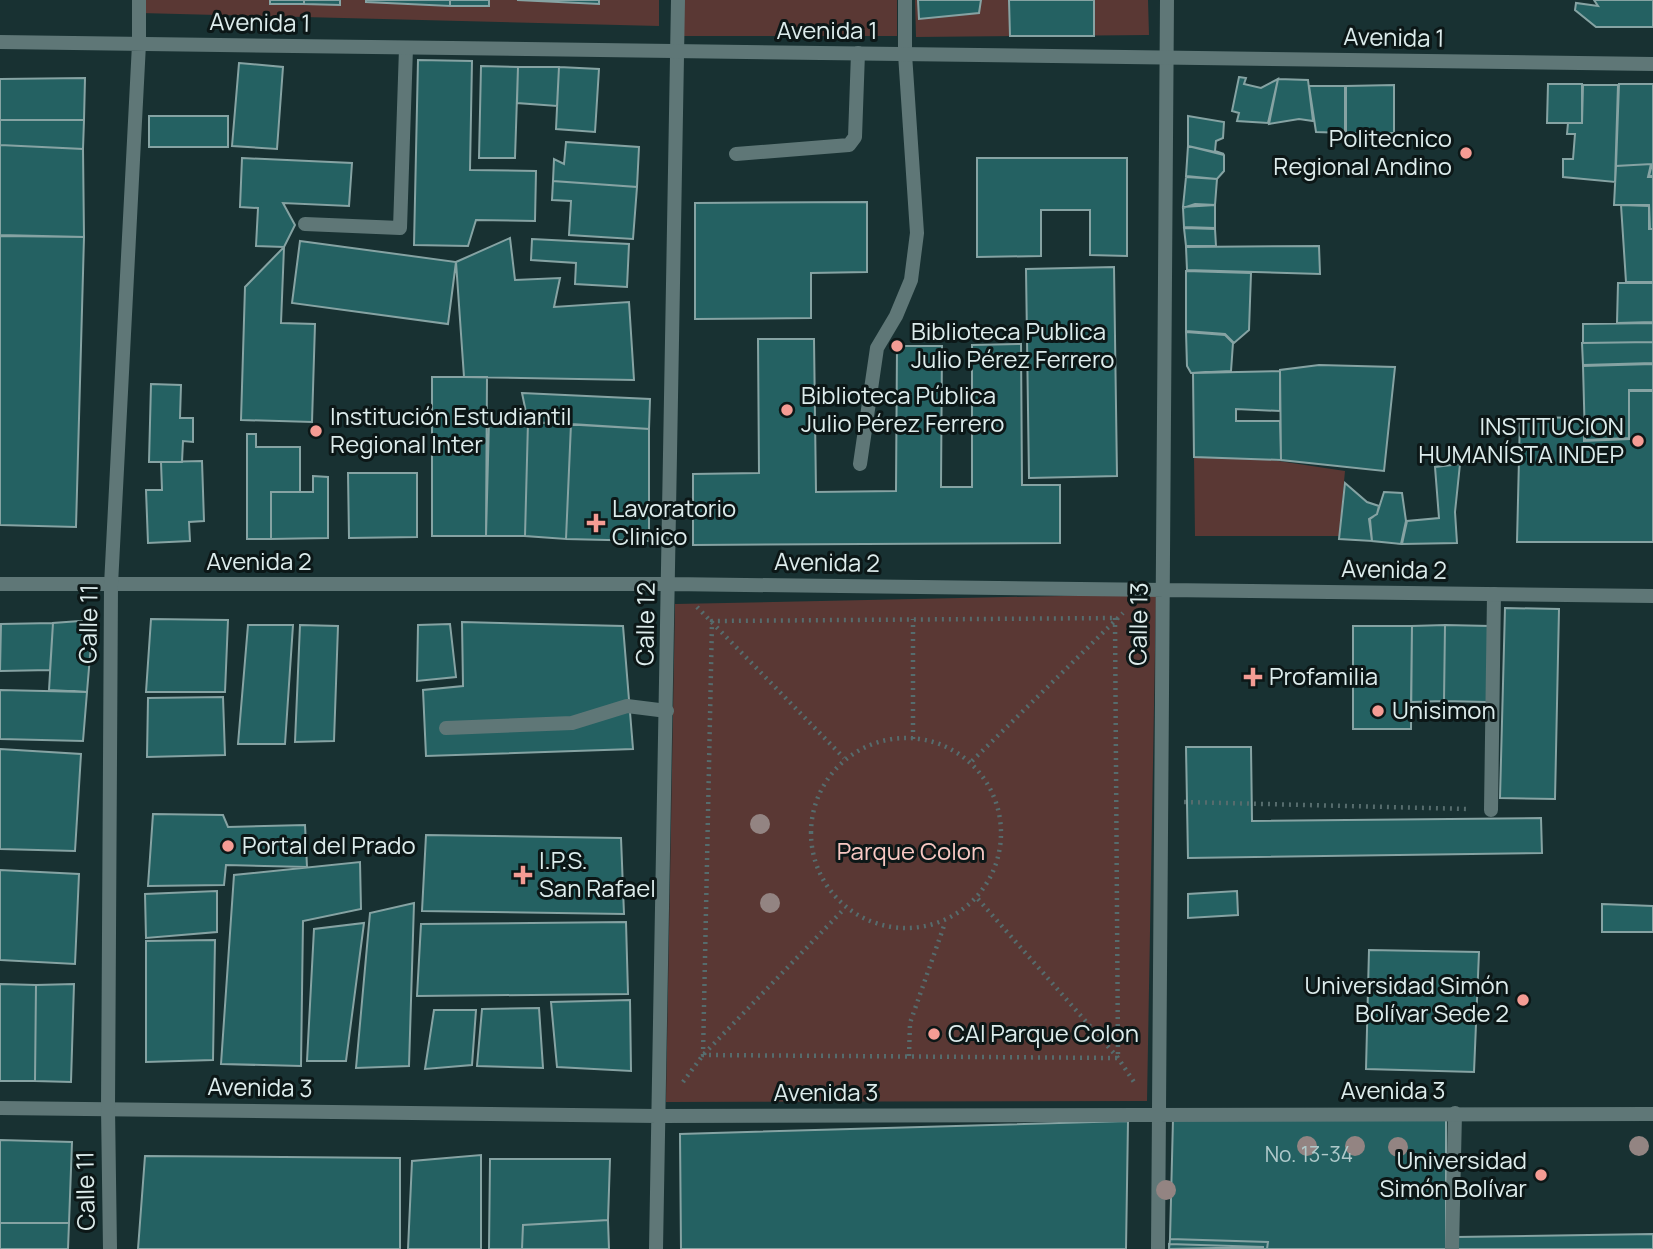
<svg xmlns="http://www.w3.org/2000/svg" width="1653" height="1249" font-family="Manrope,sans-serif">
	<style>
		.green { fill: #5a3834 }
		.building { fill: #246162; stroke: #86a3a3; stroke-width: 2 }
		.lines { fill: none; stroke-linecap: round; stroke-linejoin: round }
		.path { stroke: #566c6d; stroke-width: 4.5; stroke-dasharray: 2 5; stroke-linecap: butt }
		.service { stroke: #5f7777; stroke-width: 14 }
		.minor { stroke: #5f7777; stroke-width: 14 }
		.tertiary { stroke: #5f7777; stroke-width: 14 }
		.tree { fill: #938482 }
		.poi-dot { fill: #f59c94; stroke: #0c1717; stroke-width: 2.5 }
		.labels { text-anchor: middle; stroke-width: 6; stroke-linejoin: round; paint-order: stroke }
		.number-label { font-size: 21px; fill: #afc9ca }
		.street-label { font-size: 24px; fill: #ddecec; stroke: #0c1717 }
		.poi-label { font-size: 24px; fill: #ddecec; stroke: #0c1717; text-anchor: start }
		.park-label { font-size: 24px; fill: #f8c8c3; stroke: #0c1717 }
	</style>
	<rect width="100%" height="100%" fill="#183132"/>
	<path class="green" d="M140 0H659V26L140 13Z
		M682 0H897V36H681Z
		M915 0H1148L1149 35 916 37Z
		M1205 456 1265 459 1345 471 1339 536H1195L1194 457Z
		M1156 594 1147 1101 666 1102 675 604Z"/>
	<path class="building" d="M270 0H304V4H270Z
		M304 0H340V5L304 4Z
		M366 0H450V6L366 2Z
		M450 0H489V6H450Z
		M517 0H599V4Z
		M918 0H981L979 13 919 19Z
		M1009 0H1094V36H1010Z
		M1594 0H1653V27H1596L1575 10 1576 3 1598 6Z
		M418 60 472 61 470 170 536 171 535 221 476 220 468 246 414 245Z
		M239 63 283 67 277 149 232 146Z
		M481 66 518 67 515 158H479Z
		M518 67H559L557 106 517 103Z
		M559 67 599 69 595 132 556 129Z
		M1239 77 1246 78 1244 84 1261 88 1278 79 1268 123 1237 121 1239 113 1232 111Z
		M85 78 84 120H0V79Z
		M1278 79 1308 80 1313 121 1299 119 1269 124Z
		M1548 84H1582V123H1547Z
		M1619 84H1653V176H1649L1652 164 1616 166Z
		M1394 85V133H1346V86Z
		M1583 85H1618L1615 182 1563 177V159H1573L1575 134H1567L1568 123H1582Z
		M1309 86H1345V133L1316 132Z
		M149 116H228V147H149Z
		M1188 116 1224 122 1223 138 1216 141 1215 151 1224 154 1188 146Z
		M0 120H84L83 149 0 145Z
		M566 142 639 147 637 187 553 181 554 159 564 164Z
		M0 145 83 149 84 237 0 236Z
		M1188 146 1224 155V171L1217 179 1186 176Z
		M242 158 352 163 349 206 283 203 295 225 284 247 256 246 258 208 240 207Z
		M977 158H1127V256L1090 255V210H1041V256L977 257Z
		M1651 164 1648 177H1653V229H1650L1649 205H1614L1616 166Z
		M1186 177 1217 179 1215 205 1183 207Z
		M553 181 637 187 633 239 569 235 571 201 552 200Z
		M867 202V272L811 273V318L695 319V203Z
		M1195 204 1215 205V228L1184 227 1183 208Z
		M1621 205 1649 206V229H1653V282H1626Z
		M1184 228 1215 229 1216 246H1186Z
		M0 235 84 237 76 527 0 525Z
		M510 238 515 280 560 278 554 307 629 302 634 380 464 377 456 262Z
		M532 239 629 244 627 287 575 284 576 263 531 260Z
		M300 241 456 262 448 324 292 303Z
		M1319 246 1320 274 1187 270 1186 247Z
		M284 247 281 323 315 324 312 422 241 420 245 287Z
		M1114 267 1117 476 1029 478 1026 269Z
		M1186 271 1251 273 1249 330 1234 343 1225 334 1186 331Z
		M1618 283H1653V322L1617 323Z
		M1653 323V342L1583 343V324Z
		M1186 332 1225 335 1233 343 1231 371 1191 373 1187 366Z
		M758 339H814L816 492 896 491 897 346H942L941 487H972V345L1021 344 1022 485H1060V543L693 545V474L759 473Z
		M1653 342V363L1583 365 1582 343Z
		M1653 364V390H1629V438L1585 440 1583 366Z
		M1319 365 1395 367 1384 471 1281 460 1280 370Z
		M1280 371V411L1236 409V421H1280L1281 460 1194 457 1193 373Z
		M432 377H487L486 536H432Z
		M151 384 181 385 180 418H193V442L183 441 182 462H149Z
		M1629 391H1653V542H1517L1520 417 1584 418V441L1629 439Z
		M522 393 650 399 649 429 528 422Z
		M489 421 528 422 525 536H486Z
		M528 422 571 424 566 539 525 536Z
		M571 424 649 429V541L566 539Z
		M247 434H256V447H300V492H271V539H247Z
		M202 461 204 521 189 522 190 541 148 543 146 490H162L161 462Z
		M1460 464 1455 512 1457 543 1402 544 1407 521 1439 518 1435 467Z
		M348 473H417V537L349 538Z
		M313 476 328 477V538L271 539V492H313Z
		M1345 483 1367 502 1379 506 1377 514 1369 519 1372 541 1339 539Z
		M1384 492 1402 493 1406 521 1401 544 1372 541 1370 519 1377 514Z
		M1505 608 1559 609 1555 799 1500 798Z
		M151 619 228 620 225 692H146Z
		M93 620 87 692 49 690 53 623Z
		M462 622 623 626 633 749 426 756 423 690 463 686Z
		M53 623 50 670 0 671 1 624Z
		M450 624 456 677 417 681 418 625Z
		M248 625H293L285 744H238Z
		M300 625 338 626 334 741 295 742Z
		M1445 625 1490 626 1487 702 1444 701Z
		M1445 625 1444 701 1411 702 1412 626Z
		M1353 626H1412L1411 729H1353Z
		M0 690 87 692 83 741 0 739Z
		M223 697 225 755 147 757 148 698Z
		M1186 747H1251L1252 821 1541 818 1542 853 1188 858Z
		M0 749 81 754 75 851 0 849Z
		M153 814 223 815 228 827 305 825 307 867 226 865 224 885 148 886Z
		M426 835 621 838 624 914 422 911Z
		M360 862 361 909 303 921 301 1066 221 1064 234 875Z
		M0 870 79 874 75 964 0 960Z
		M217 891V932L146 938 145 894Z
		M1237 891 1238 915 1188 918V894Z
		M414 903 409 1066 356 1068 370 913Z
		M1602 904 1653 906V932H1602Z
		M626 922 628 994 417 996 421 924Z
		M364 923 346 1061H307L314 929Z
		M215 940 213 1060 146 1062V941Z
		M1369 950 1479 952 1474 1072 1366 1069Z
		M0 984 36 985 35 1081H0Z
		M74 984 71 1082 35 1081 36 985Z
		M630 1000 631 1071 557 1067 551 1002Z
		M539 1008 543 1068 477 1066 482 1009Z
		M434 1010H476L472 1065 425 1069Z
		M1446 1116V1249H1267L1268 1242 1170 1239 1173 1119Z
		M1128 1121 1126 1249H681L680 1134Z
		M0 1140 72 1142 69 1223H0Z
		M481 1155V1249H408L412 1161Z
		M145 1156 400 1158V1249H138Z
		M490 1159H610L608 1220 523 1225 522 1249H489Z
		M608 1220 609 1249H522L523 1225Z
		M0 1223H69L68 1249H0Z
		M1653 1234V1249H1456V1237Z
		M1170 1239 1268 1242 1267 1249H1169Z
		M1169 1244 1264 1247 1169 1249Z"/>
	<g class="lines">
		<path class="path" d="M697 607 844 758
			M1115 618 1118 1058 703 1055 712 621Z
			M811 833a95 95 0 1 1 190 0a95 95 0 1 1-190 0Z
			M913 739V619
			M972 761 1123 613
			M1184 802 1469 809
			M978 899 1118 1058 1136 1085
			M909 1056 910 1023 945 923
			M683 1082 703 1055 844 909"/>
		<path class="service" d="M736 154 849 145 855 137 858 53
			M305 224 400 228 406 48
			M860 464 877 348 896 316 911 280 917 233 905 54
			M446 728 572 723 627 706 667 711
			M1491 810 1494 594
			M1452 1249 1455 1113"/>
		<path class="minor" d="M905 0V54
			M0 584H670L1653 596
			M0 1108 657 1116 1653 1114
			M656 1249 678 0
			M1158 1249 1167 0"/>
		<path class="tertiary" d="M0 42 1653 64
			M110 1249 108 1108 111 585 139 44V0"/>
	</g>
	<g class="tree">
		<circle cx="760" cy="824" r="10"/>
		<circle cx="770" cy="903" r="10"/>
		<circle cx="1307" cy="1146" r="10"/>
		<circle cx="1355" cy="1146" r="10"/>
		<circle cx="1639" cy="1146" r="10"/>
		<circle cx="1398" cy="1147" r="10"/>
		<circle cx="1166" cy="1190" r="10"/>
	</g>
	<g class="poi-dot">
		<circle cx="1466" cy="153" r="7"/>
		<circle cx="897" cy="346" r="7"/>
		<circle cx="787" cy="410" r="7"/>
		<circle cx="316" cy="431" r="7"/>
		<circle cx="1638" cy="441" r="7"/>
		<path d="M592.5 512.5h7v7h7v7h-7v7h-7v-7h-7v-7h7z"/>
		<path d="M1249.5 666.5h7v7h7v7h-7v7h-7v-7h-7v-7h7z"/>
		<circle cx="1378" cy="711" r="7"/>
		<circle cx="228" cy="846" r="7"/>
		<path d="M519.5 864.5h7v7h7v7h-7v7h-7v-7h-7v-7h7z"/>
		<circle cx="1523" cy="1000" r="7"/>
		<circle cx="934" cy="1034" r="7"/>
		<circle cx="1541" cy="1175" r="7"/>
	</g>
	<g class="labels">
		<g class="number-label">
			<text x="1309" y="1162">No. 13-34</text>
		</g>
		<g class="street-label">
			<text transform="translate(260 23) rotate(1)" y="8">Avenida 1</text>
			<text x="827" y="39">Avenida 1</text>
			<text transform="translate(1394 38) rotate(1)" y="8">Avenida 1</text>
			<text x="259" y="570">Avenida 2</text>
			<text transform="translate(827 563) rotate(1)" y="8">Avenida 2</text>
			<text transform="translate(1394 570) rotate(1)" y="8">Avenida 2</text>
			<text transform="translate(89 624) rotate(-89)" y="8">Calle 11</text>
			<text transform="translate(646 624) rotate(-89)" y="8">Calle 12</text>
			<text transform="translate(1139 624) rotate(-89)" y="8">Calle 13</text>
			<text transform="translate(260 1088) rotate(1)" y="8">Avenida 3</text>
			<text x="1393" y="1099">Avenida 3</text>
			<text x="826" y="1101">Avenida 3</text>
			<text transform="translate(86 1191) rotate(-91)" y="8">Calle 11</text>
		</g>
		<g class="poi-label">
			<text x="1452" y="147" text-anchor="end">Politecnico<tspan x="1452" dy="28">Regional Andino</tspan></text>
			<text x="911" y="340">Biblioteca Publica<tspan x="911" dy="28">Julio Pérez Ferrero</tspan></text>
			<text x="801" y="404">Biblioteca Pública<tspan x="801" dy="28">Julio Pérez Ferrero</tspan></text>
			<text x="330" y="425">Institución Estudiantil<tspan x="330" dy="28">Regional Inter</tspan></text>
			<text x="1624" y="435" text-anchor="end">INSTITUCION<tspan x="1624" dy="28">HUMANÍSTA INDEP</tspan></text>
			<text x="612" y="517">Lavoratorio<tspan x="612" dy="28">Clinico</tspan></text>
			<text x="1269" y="685">Profamilia</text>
			<text x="1392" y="719">Unisimon</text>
			<text x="242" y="854">Portal del Prado</text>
			<text x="539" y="869">I.P.S.<tspan x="539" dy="28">San Rafael</tspan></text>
			<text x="1509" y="994" text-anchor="end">Universidad Simón<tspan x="1509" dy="28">Bolívar Sede 2</tspan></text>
			<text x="948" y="1042">CAI Parque Colon</text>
			<text x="1527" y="1169" text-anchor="end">Universidad<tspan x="1527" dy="28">Simón Bolívar</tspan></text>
		</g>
		<g class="park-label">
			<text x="911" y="860">Parque Colon</text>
		</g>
	</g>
</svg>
